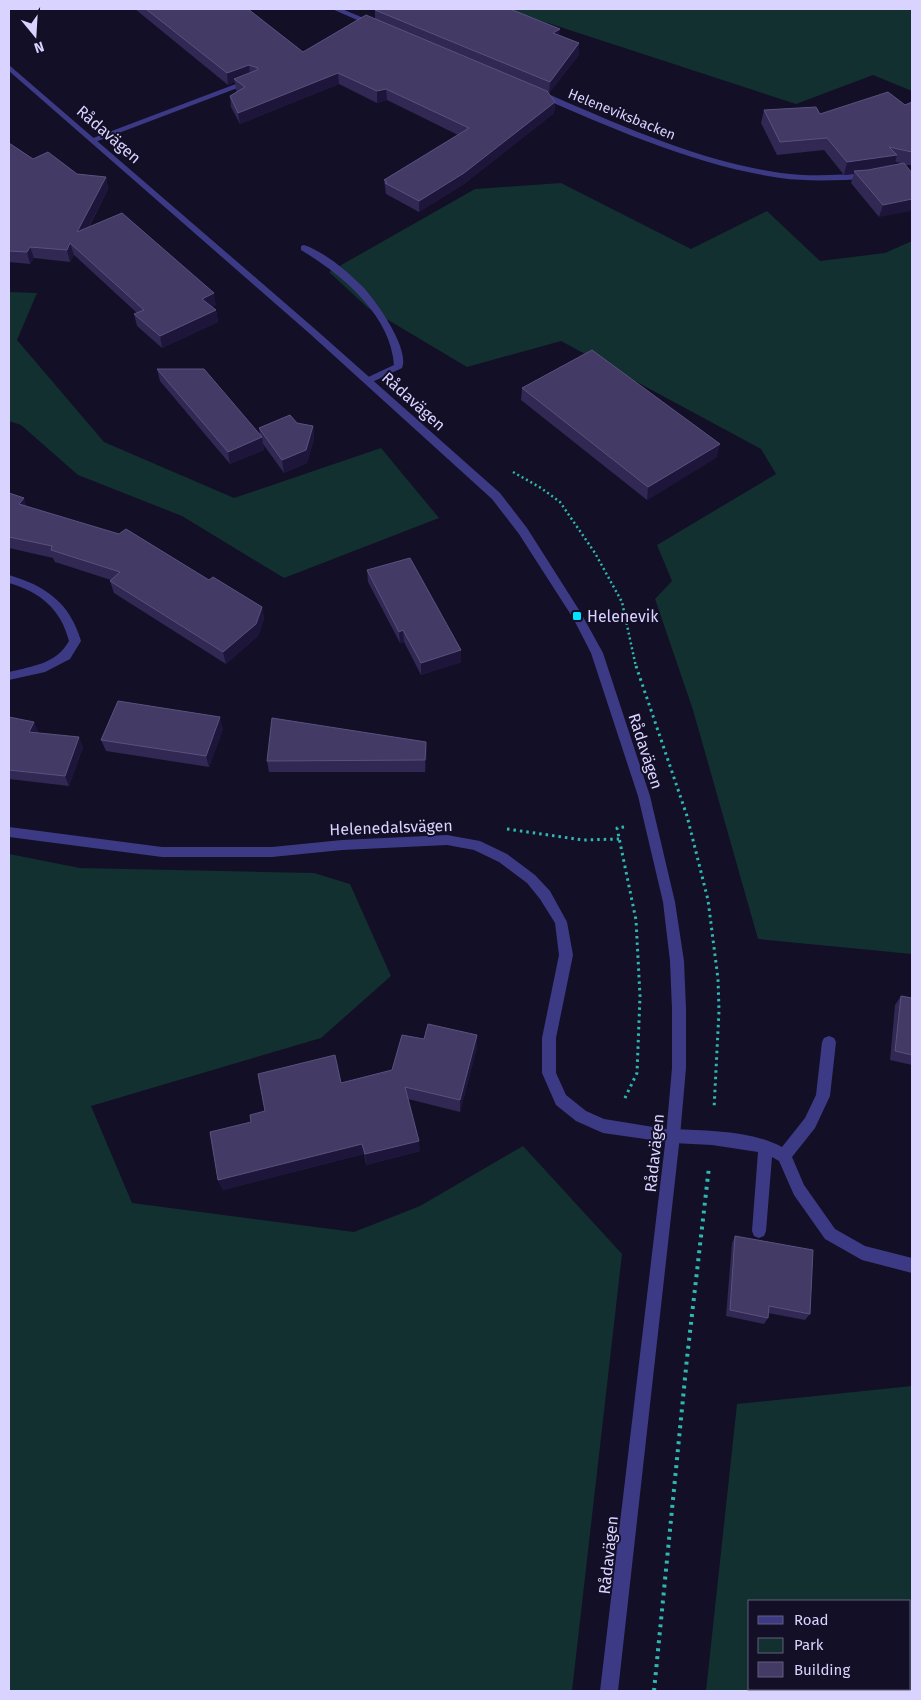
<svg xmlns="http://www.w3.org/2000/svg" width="921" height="1700" font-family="'Fira Sans',sans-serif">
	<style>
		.green { fill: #12302f; fill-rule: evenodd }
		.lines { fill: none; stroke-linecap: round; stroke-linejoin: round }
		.path-far2 { stroke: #2fb8b0; stroke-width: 2.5; stroke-dasharray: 2 3; stroke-linecap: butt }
		.path-far1 { stroke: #2fb8b0; stroke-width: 3; stroke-dasharray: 2.5 4; stroke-linecap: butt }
		.path { stroke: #2fb8b0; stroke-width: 4; stroke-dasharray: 3 5; stroke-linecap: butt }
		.service { fill: #3d3a85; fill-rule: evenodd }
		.minor { fill: #3d3a85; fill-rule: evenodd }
		.tertiary { fill: #3d3a85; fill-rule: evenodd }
		.wall { fill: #312854; fill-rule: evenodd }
		.shaded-wall { fill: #1d163a }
		.building { fill: #433a66; stroke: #5a527e }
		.poi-dot { fill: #00e5ff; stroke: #130f26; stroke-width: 2 }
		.labels { text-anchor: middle; stroke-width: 4; stroke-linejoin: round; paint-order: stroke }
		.far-street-label { font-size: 14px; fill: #d9d4ff; stroke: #130f26 }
		.street-label { font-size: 16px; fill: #d9d4ff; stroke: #130f26 }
		.poi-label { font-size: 16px; fill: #d9d4ff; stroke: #130f26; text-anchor: start }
	</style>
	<rect width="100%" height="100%" fill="#130f26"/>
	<path class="green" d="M505 9H912V91L873 75 796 104Z
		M561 183 691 249 767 211 820 261 885 253 912 241V954L758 939 693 710 655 599 672 581 657 545 776 474 761 449 561 341 467 367 368 308 329 272 475 189Z
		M9 292 37 293 17 340 104 442 234 498 381 448 439 518 284 578 182 516 78 475 21 425 9 421Z
		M9 854 80 868 314 873 350 884 391 976 321 1038 91 1106 132 1203 354 1232 420 1206 523 1146 622 1254 572 1691H9Z
		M912 1386V1691H706L737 1404ZM750 1601H910V1689H750Z"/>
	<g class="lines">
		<path class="path-far2" d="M513 472 541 488 560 502 595 553 622 602 636 667"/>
		<path class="path-far1" d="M636 666 687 816 708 900 718 979 719 1011 714 1109
			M624 827 617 828 636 920 640 996 637 1073 624 1100
			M507 829 583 840 619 839"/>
		<path class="path" d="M654 1691 687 1358 709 1167"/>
		<path class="service" d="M249 79 256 81 95 142 88 140Z
			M304 245C325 252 348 272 363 287 377 302 410 349 402 368L370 383H364V379L394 365C391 315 340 273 301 250V246Z
			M829 1036 834 1038 836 1042 830 1096 815 1128 792 1157 804 1185 835 1229 865 1246 912 1258V1273L862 1260 825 1239 794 1195 779 1161 772 1157 766 1231 764 1236 759 1238 754 1236 752 1231 758 1152 712 1145 673 1143 668 1141 666 1136 668 1131 673 1129C708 1131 751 1130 782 1147L805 1118 816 1095 822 1042 824 1038Z"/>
		<path class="minor" d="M332 9H342L378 24 371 26Z
			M535 91H541C618 124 697 161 781 173 810 177 839 175 868 173L872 176 868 179C839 180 810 182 780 178 694 165 614 129 535 95Z
			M9 575C46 586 70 603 81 641L70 659 45 672 9 680V672C33 666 56 664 69 641 61 609 40 592 9 583Z
			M9 827 162 847H272L342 840 447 835 480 841 507 854 535 875 550 891 567 922 573 955 556 1038V1073L566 1095 586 1111 604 1119 678 1131 680 1136 678 1141 673 1143 603 1133 576 1121 556 1105 542 1073V1038L559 955 555 923 540 899 527 883 499 862 474 850 447 845 342 850 272 857H162L9 837Z"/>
		<path class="tertiary" d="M9 65 315 329 500 493 527 528 581 613 603 653 650 796 675 902 684 961 686 1009V1068L680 1136 618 1691H600L666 1136 672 1068V1009L670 961 663 902 638 796 591 653 573 618 519 534 492 499 309 333 9 71Z"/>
	</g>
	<path class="wall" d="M135 9H248L303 52 375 18V10L559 35 579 43V55L549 93 548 92 555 102 554 113 464 184 419 212 386 194 384 180 458 135 387 100 377 103 339 84 240 124 231 107 230 96 237 91 236 90 235 82 228 85Z
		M912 102V165H905L879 217 851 183 854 174 844 175 824 150 777 155 761 123 764 110 820 114 905 105ZM895 162 901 163 894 165Z
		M9 143 33 159 77 174 106 177 108 189 89 227 216 305 212 307 216 310 218 322 162 348 137 326 134 314 137 313 74 255 70 262 34 258 30 264 9 262Z
		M157 369 260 434 259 428 297 423 313 426 314 439 307 463 284 473 263 444 264 450 230 464 160 381Z
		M522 388 717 457 647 500 521 400Z
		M9 493 27 507 209 580 262 607 264 619 258 636 226 664 114 593 110 581 111 580 55 562 53 558 9 548Z
		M367 570 461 650V662L421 675 404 642 400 643 368 582Z
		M9 717 34 722 38 732V733L83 747 69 786 9 779Z
		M223 729 209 767 106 751 101 740Z
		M426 742 427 753 425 772H269L267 761Z
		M901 996 912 998V1065L890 1060 895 1005Z
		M477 1035V1047L460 1112 408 1099 420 1151 366 1165 364 1154 223 1190 218 1180 251 1122 265 1111 341 1083 392 1070 424 1039Z
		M735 1236 810 1314 805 1320 768 1313V1318L764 1324 726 1316 732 1243Z"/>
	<path class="shaded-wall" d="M560 29 559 40 553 33Z
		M579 43V55L549 93 550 82Z
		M249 65 250 76 234 79 235 82 228 85 227 73Z
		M338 73 339 84 240 124 238 113Z
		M386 89 387 100 377 103V91Z
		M555 102 554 113 464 184 419 212V201Z
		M897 155 894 168 856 173 854 171V174L844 175 847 162Z
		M106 177 108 189 80 243 77 232Z
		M912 199V211L879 217 883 205Z
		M70 243 74 255 70 262 67 250Z
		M30 247 34 258 30 264 27 252Z
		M214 293 216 305 205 311 202 299Z
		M216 310 218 322 162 348 160 336Z
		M313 426 314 439 307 463 284 473 282 460Z
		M262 437 264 450 230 464 228 452Z
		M720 444 717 457 647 500 648 487Z
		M24 498 29 511 19 504Z
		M262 607 264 619 258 636 226 664 223 652Z
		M403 630 404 642 400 643 399 632Z
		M461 650V662L421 675V663Z
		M220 717 223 729 209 767 206 756Z
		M34 722 38 732 33 742 29 732Z
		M79 737 83 747 69 786 65 776Z
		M426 742 427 753 425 772V760Z
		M477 1035V1047L460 1112V1100Z
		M419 1141 420 1151 366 1165 365 1154Z
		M362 1144 364 1154 223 1190 218 1180Z"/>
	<path class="building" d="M146 9H248L303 52 366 15 547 91 555 102 464 173 419 201 385 183 387 182 384 180 469 128 386 89 377 91 338 73 238 113 230 96 245 87 234 79 257 70 258 68 249 65 227 73Z
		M376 9H510L560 29 553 33 579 43 550 82 375 10Z
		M888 92 905 105 912 102V152L889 147 897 155 847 162 827 138 780 142 764 110 816 107 820 114Z
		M9 143 33 159 48 152 77 174 106 177 77 232 122 213 214 293 202 299 216 310 160 336 134 314 144 310 70 243 67 250 30 247 27 252 9 251V164L10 163H9Z
		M904 163 912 173V199L883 205 854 171 868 170Z
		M592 350 720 444 648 487 522 388Z
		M157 369H204L262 437 228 452Z
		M290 415 297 423 313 426 306 450 282 460 259 428Z
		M9 493 24 498 19 504 119 534 126 529 209 580 213 577 262 607 256 624 223 652 110 581 120 572 51 550 52 546 9 537Z
		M410 558 461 650 421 663 403 630 399 632 367 570Z
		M118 701 220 717 206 756 101 740Z
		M9 717 34 722 29 732 79 737 65 776 9 770Z
		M272 718 426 742 425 760 267 761Z
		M901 996 912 998V1055L895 1051Z
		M428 1024 477 1035 460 1100 405 1087 419 1141 365 1154 362 1144 218 1180 210 1132 251 1122 250 1115 265 1111 258 1074 335 1055 341 1083 392 1070 402 1035 424 1039Z
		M735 1236 813 1250 810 1314 769 1306 768 1318 730 1310Z"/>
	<rect class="poi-dot" x="572" y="611" width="10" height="10" rx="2.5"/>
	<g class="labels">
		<g class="far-street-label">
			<text transform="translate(622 114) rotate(22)" y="5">Heleneviksbacken</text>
		</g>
		<g class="street-label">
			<text transform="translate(109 134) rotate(41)" y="6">Rådavägen</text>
			<text transform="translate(414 401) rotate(42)" y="6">Rådavägen</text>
			<text transform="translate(646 751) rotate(72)" y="6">Rådavägen</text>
			<text transform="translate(391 827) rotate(-2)" y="6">Helenedalsvägen</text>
			<text transform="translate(654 1153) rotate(-84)" y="6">Rådavägen</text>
			<text transform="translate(608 1555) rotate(-84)" y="6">Rådavägen</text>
		</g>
		<g class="poi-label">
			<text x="587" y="622">Helenevik</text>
		</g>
	</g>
	<rect width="921" height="1700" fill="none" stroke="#d9d4ff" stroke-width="20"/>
	<rect x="748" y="1600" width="162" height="90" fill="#130f26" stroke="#625e7d"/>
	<rect x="758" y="1616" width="25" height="8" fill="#3d3a85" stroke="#625e7d"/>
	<text x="794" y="1625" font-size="15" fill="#d9d4ff">Road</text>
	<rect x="758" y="1638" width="25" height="15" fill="#12302f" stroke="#625e7d"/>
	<text x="794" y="1650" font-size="15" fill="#d9d4ff">Park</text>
	<rect x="758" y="1662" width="25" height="15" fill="#433a66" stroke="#625e7d"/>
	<text x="794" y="1675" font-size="15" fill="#d9d4ff">Building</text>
	<g transform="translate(35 35) rotate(162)" stroke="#130f26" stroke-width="4" paint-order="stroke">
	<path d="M0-4L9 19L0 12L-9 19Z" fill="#d9d4ff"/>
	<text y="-8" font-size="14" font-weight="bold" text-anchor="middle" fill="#d9d4ff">N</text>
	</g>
</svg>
